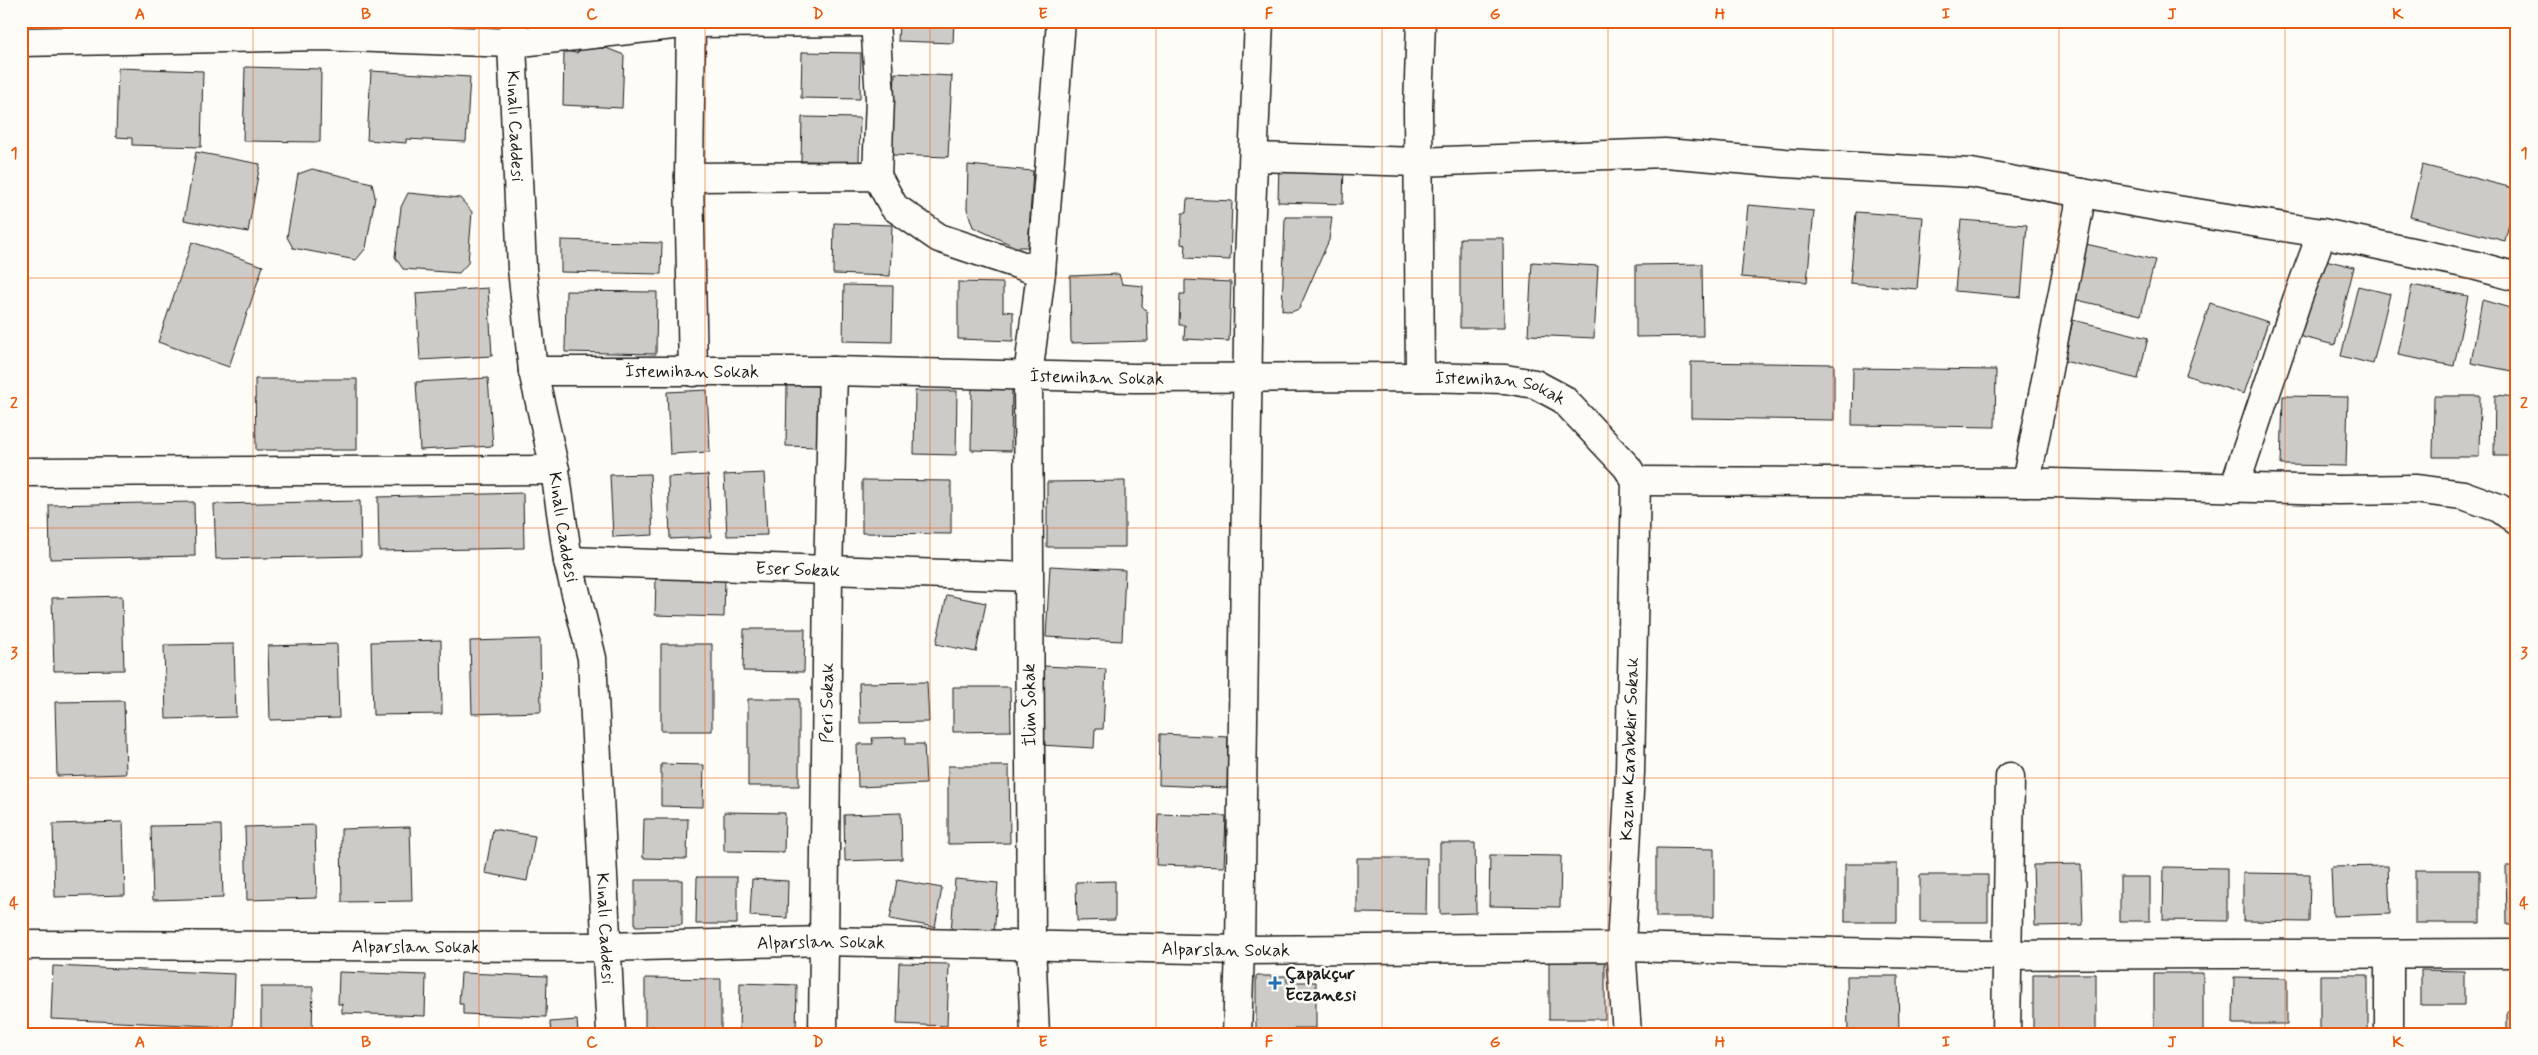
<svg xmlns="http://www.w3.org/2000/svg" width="2538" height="1055" font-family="Mynerve,sans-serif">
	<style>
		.building { fill: #cccbc8; stroke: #1c1c1c }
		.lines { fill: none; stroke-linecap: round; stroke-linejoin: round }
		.minor-casing { stroke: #1c1c1c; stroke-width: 31 }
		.minor { stroke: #fdfcf7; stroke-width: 28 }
		.grid { fill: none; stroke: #e8590c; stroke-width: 1; stroke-opacity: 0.55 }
		.poi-dot { fill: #1f6fb2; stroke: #fdfcf7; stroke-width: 2 }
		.labels { text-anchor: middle; stroke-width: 5; stroke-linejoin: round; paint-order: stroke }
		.street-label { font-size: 18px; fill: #1c1c1c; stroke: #fdfcf7 }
		.poi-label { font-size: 18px; font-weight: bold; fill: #1c1c1c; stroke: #fdfcf7; text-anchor: start }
		.neatline { fill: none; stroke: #e8590c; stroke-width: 2 }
		.grid-label { font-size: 16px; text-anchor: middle; font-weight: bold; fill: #e8590c }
	</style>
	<rect width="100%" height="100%" fill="#fdfcf7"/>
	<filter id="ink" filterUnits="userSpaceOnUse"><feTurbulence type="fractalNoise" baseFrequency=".02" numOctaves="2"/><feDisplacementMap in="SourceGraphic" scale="10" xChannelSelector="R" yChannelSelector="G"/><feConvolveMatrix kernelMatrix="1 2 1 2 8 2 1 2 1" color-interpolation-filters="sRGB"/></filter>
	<g filter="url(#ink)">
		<path class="building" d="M899 21H954L953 43 898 41Z
			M606 48 624 55 622 108 563 105 564 51 577 53 581 49Z
			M802 52 861 53 860 99 801 98Z
			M245 67 321 69 320 142 243 141Z
			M118 68 203 71 201 147 132 145V138L116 137Z
			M371 71 470 77 466 142 406 139V143L367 140Z
			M895 73 952 76 948 157 892 155Z
			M802 117 860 118 859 162 801 161Z
			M196 152 260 164 248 232 184 220Z
			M1279 162 1344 164 1343 204 1278 202Z
			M968 165 1033 171 1028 247H1016L973 227 967 209Z
			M2422 165 2517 189 2505 241 2410 217Z
			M312 169 372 183 375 197 366 248 356 260 293 248 287 237 298 174Z
			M408 193 460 198 472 212 468 263 459 273 403 269 395 257 401 207Z
			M1187 199 1232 201 1230 260 1185 258 1186 245 1181 244 1182 213H1186Z
			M1748 205 1814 211 1807 282 1741 277Z
			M1856 212 1923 217 1917 289 1850 283Z
			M1285 217H1332L1329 240 1299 309 1291 312 1282 310Z
			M1961 220 2027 225 2021 297 1955 291Z
			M834 223 892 225 890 276 833 274Z
			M1460 238H1503L1504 328H1460Z
			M561 240 662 243 661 274 561 272Z
			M192 242 263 266 229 367 158 342Z
			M2086 244 2155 260 2141 315 2073 299Z
			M2317 258 2354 267 2335 345 2298 336Z
			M1532 262 1598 266 1594 338 1528 335Z
			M1702 264 1703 336 1636 337V265Z
			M1119 274 1122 284 1143 286 1142 306 1147 311 1148 341 1071 343 1070 276Z
			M1185 280 1231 282 1229 341 1184 339 1185 325H1179L1180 294H1185Z
			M958 282 1003 283V311L1013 312V341L958 339Z
			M844 285 893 286 892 342 843 341Z
			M2412 285 2468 296 2454 366 2398 355Z
			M2358 286 2390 294 2373 364 2341 356Z
			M488 288 492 356 420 360 416 293Z
			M566 291 657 292 656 354 565 352Z
			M2482 300 2517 310V372L2471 363Z
			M2210 303 2268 322 2244 394 2186 375Z
			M2073 320 2148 338 2138 379 2064 361Z
			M1691 362 1834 364V420L1691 418Z
			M1853 368 1996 370 1995 427 1852 425Z
			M488 378 493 446 420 450 416 382Z
			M255 379H357V450H256Z
			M787 385 819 386 818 447 786 446Z
			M972 385 1012 386 1011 451 971 450Z
			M707 390 710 452 670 454 667 392Z
			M915 391H957L956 455 914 454Z
			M2495 395 2517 397V456H2494Z
			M2283 396 2348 397 2346 466 2281 465Z
			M2434 396H2480L2479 457H2433Z
			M764 473 767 535 727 536 724 475Z
			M650 474 653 535 613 537 610 475Z
			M708 475 711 537 670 539 668 477Z
			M862 480 951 481V534L862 533Z
			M1125 481V547H1047V482Z
			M523 493 524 548 379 551 378 497Z
			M360 501 361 556 216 559 214 504Z
			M194 502 195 556 50 559 49 505Z
			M1050 566 1125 570 1122 641 1046 637Z
			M656 576 725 578 724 617 655 615Z
			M947 595 986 603 976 652 936 644Z
			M122 596 124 670 54 671 52 598Z
			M744 629H805L804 672 743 671Z
			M540 639 541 712 472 714 470 641Z
			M441 640 442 714 373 715 371 642Z
			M234 644 236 717 166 719 164 645Z
			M337 644 339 718 270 720 268 646Z
			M661 644H712V731H661Z
			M1044 666 1106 669 1103 729H1095L1094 748 1040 745Z
			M927 682 929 722 860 723 859 683Z
			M953 687H1010L1011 731 953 732Z
			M748 699H799V786H748Z
			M124 701 126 774 57 776 55 702Z
			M1160 734 1228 737 1227 788 1159 785Z
			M906 737V744H924L926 784 858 787 857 744H873L872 738Z
			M661 764 704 765 703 807 661 806Z
			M948 766H1009L1010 843 948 844Z
			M724 812 785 813 784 852 724 851Z
			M901 813 902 859 845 861 844 815Z
			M1158 814 1226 816 1224 867 1156 865Z
			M644 819H688L687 859 643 858Z
			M123 822 125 895 55 897 53 824Z
			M221 825 223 898 153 900 151 826Z
			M315 825 317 898 247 900 245 827Z
			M410 827 412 901 342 902 341 829Z
			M493 829 535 836 527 881 485 873Z
			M1440 843H1475L1476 913 1440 914Z
			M1656 848 1714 849V917H1656Z
			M1490 855 1561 856 1560 907 1489 906Z
			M1357 858H1427L1426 914 1357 913Z
			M1845 864H1897V922H1845Z
			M2081 864 2083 925 2035 926 2033 865Z
			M2388 866 2390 914 2333 916 2331 867Z
			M2506 866H2517V925H2507Z
			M2164 867 2227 868V921L2163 920Z
			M2415 870H2480V923H2415Z
			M2243 873 2310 874 2309 922 2243 921Z
			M1920 875H1988V922H1920Z
			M697 877H737V924H696Z
			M2120 877H2150V921H2120Z
			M752 879 788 881 787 918 750 916Z
			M955 879 998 883 994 935 951 932Z
			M635 880H682V925L635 926Z
			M897 880 942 888 935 927 890 919Z
			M1115 881V920L1077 921 1076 882Z
			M1549 955H1605V1019H1549Z
			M899 963 949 964 947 1026 897 1024Z
			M53 966 235 974 233 1027 51 1019Z
			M2421 970 2464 971V1005H2421Z
			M339 972 426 975 425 1016 342 1013V1004H338Z
			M461 973 547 976 546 1017 463 1014V1004H459Z
			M2154 973H2203V1034H2154Z
			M2033 974H2096V1033L2033 1032Z
			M2320 975H2368V1034H2320Z
			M1256 976H1287V982H1316V1028H1294V1034H1256Z
			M1847 976H1898L1899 1034H1848Z
			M2234 977 2287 978V1024H2233Z
			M645 978 721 979V1030L645 1029Z
			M740 983 797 985 796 1034H739Z
			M261 987H313L312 1034H261Z
			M2507 1011H2517V1034H2507Z
			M577 1020 578 1034H551L550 1022Z
			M1551 1031 1608 1033V1034H1551Z"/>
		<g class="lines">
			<defs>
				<g id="minor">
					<path id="s1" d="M514 21 512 43 522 269 533 371 555 470 568 561 592 658 611 1034"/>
					<path d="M875 21 880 98 877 176"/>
					<path d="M691 23 689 177 693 372"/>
					<path d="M21 42 322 36 512 43 691 23 875 22"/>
					<path d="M1254 157 1418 162 1665 153 1785 163 1971 173 2177 210 2322 233 2473 265 2517 277"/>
					<path d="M689 177 877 176 894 207 939 238 1041 272"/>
					<path id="s2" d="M533 371H833L1135 378 1420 377 1505 379 1535 384 1563 399 1627 467 1636 481 1630 772 1621 947 1627 1034"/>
					<path d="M1420 377 1418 108 1421 21"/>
					<path d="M21 472 555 470"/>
					<path d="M1636 481 2052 483 2338 490 2415 489 2463 495 2499 508 2517 521"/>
					<path d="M2026 483 2082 193"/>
					<path d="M2234 488 2297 300 2322 233"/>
					<path id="s3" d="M568 561 1028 577"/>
					<path id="s4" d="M21 945 606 947 824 941 1240 950 1621 947 1978 955 2517 953"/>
					<path d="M2389 954V1034"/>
					<path id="s5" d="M823 1034 828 575 833 371"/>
					<path d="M1035 1034 1031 944 1028 376 1041 272 1061 21"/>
					<path d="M1237 1034 1240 950 1249 260 1259 21"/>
					<path d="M2006 1034 2010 777"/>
				</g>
			</defs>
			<use href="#minor" class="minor-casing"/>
			<use href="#minor" class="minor"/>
		</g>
	</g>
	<path class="grid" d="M253 21V1034M479 21V1034M705 21V1034M930 21V1034M1156 21V1034M1382 21V1034M1608 21V1034M1833 21V1034M2059 21V1034M2285 21V1034M21 278H2517M21 528H2517M21 778H2517"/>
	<path class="poi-dot" d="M1272.5 975.5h5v5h5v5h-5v5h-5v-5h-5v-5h5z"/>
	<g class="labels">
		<g class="street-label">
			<text dy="6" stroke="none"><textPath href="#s1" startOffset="105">Kınalı Caddesi</textPath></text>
			<text dy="6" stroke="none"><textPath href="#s2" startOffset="159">İstemihan Sokak</textPath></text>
			<text dy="6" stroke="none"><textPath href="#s2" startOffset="564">İstemihan Sokak</textPath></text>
			<text dy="6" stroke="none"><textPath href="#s2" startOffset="969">İstemihan Sokak</textPath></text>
			<text dy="6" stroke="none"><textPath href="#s1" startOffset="510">Kınalı Caddesi</textPath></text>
			<text dy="6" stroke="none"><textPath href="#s3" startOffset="230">Eser Sokak</textPath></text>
			<text dy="6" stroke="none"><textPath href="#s5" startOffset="331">Peri Sokak</textPath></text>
			<text transform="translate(1029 705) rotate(-91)" y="6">İlim Sokak</text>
			<text transform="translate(1629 749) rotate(-88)" y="6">Kazım Karabekir Sokak</text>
			<text dy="6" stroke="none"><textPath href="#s1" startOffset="915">Kınalı Caddesi</textPath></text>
			<text dy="6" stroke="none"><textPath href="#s4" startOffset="800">Alparslan Sokak</textPath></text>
			<text dy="6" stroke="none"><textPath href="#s4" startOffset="395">Alparslan Sokak</textPath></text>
			<text dy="6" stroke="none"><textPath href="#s4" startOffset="1205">Alparslan Sokak</textPath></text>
		</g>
		<g class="poi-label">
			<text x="1285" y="979">Çapakçur<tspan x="1285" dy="21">Eczanesi</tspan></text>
		</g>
	</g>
	<rect width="2538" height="1055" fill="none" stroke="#fdfcf7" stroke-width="55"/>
	<rect x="28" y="28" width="2482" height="1000" class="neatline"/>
	<g class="grid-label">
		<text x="140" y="19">A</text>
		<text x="366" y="19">B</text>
		<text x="592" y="19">C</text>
		<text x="818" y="19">D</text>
		<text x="1043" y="19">E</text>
		<text x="1269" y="19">F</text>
		<text x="1495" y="19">G</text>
		<text x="1720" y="19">H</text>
		<text x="1946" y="19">I</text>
		<text x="2172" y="19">J</text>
		<text x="2398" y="19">K</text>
		<text x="14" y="158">1</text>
		<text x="2524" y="158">1</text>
		<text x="14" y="408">2</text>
		<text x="2524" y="408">2</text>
		<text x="14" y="658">3</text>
		<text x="2524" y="658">3</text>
		<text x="14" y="908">4</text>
		<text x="2524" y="908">4</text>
		<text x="140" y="1047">A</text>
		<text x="366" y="1047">B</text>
		<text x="592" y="1047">C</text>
		<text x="818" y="1047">D</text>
		<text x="1043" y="1047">E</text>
		<text x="1269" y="1047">F</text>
		<text x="1495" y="1047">G</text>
		<text x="1720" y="1047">H</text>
		<text x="1946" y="1047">I</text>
		<text x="2172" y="1047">J</text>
		<text x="2398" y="1047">K</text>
	</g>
</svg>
